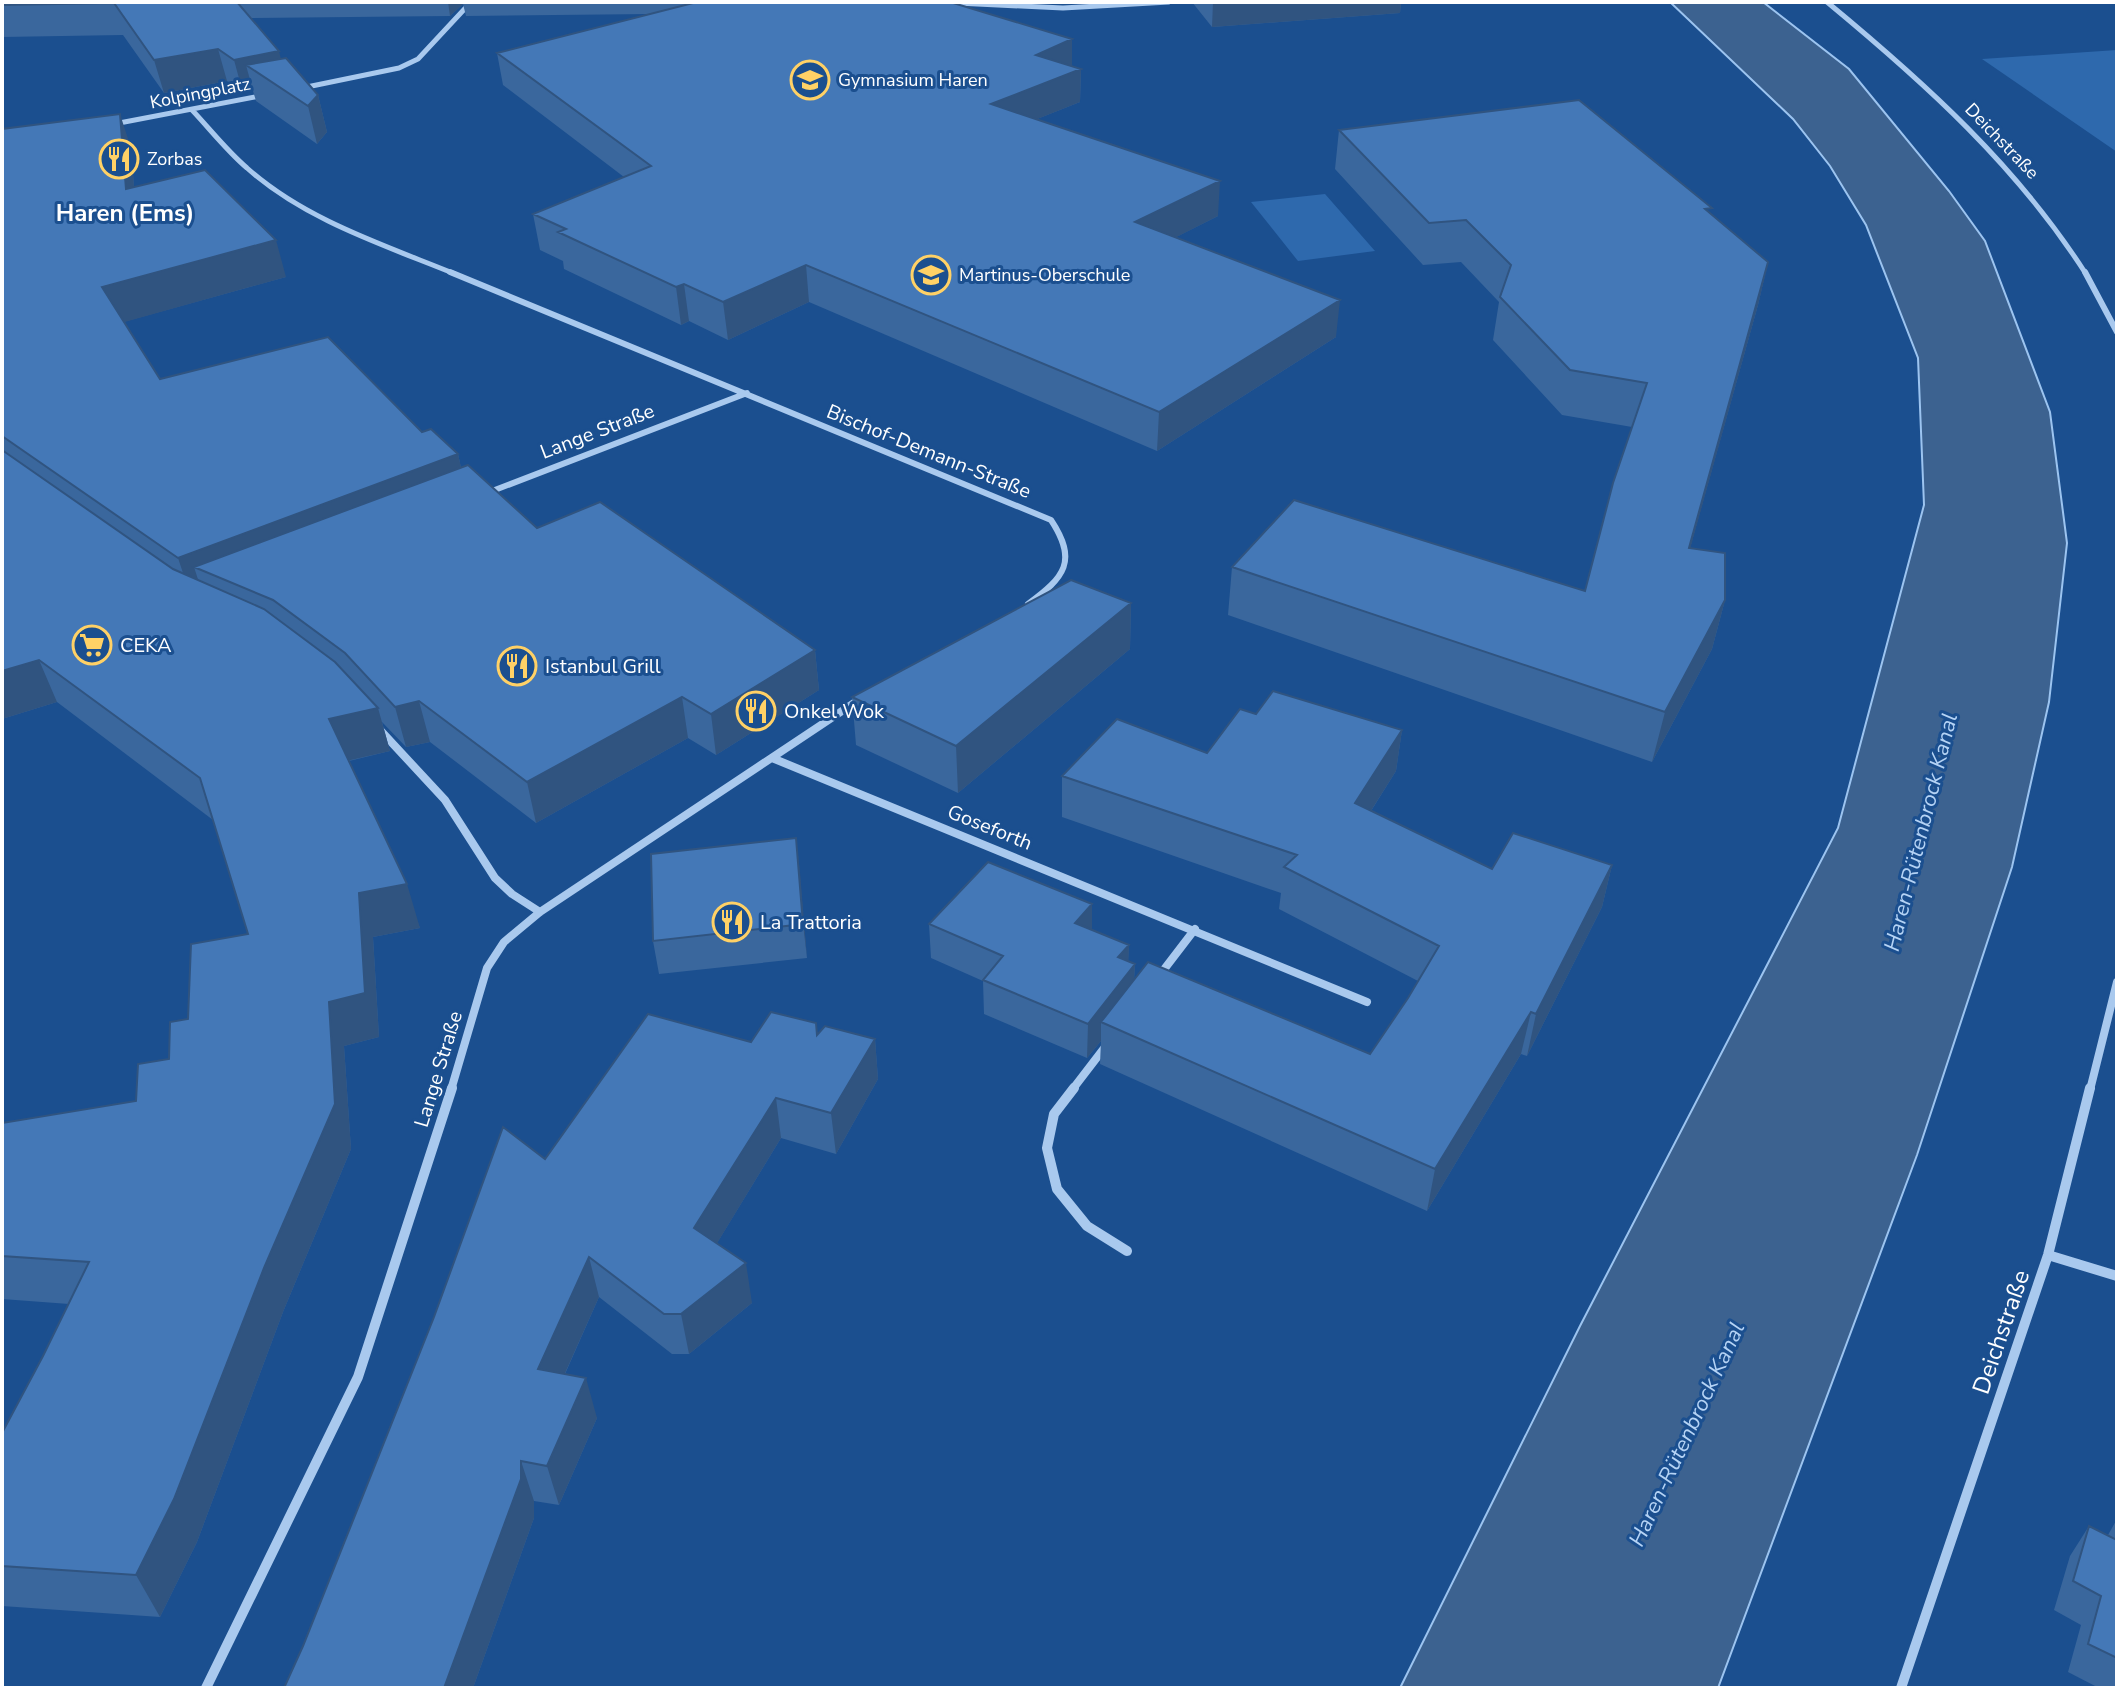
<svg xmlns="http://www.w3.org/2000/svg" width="2119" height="1690" font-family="'Nunito Sans',sans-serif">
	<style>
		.green { fill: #2e69ad }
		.water { fill: #3c6290; stroke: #9cc4f0; stroke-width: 2 }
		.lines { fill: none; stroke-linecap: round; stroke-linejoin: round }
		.minor-far3 { stroke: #a9c9ee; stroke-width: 5 }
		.minor-far2 { stroke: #a9c9ee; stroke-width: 6 }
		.minor-far1 { stroke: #a9c9ee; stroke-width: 8 }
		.minor { stroke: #a9c9ee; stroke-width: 10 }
		.wall { fill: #3a679d }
		.shaded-wall { fill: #305480 }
		.building { fill: #4478b7; stroke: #305480; stroke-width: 2 }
		.labels { text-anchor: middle; stroke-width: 6; stroke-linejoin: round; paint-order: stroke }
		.far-poi-label { font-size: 18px; fill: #fff; stroke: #1b4f8f; text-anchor: start }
		.far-street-label { font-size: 18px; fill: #fff; stroke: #1b4f8f }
		.street-label { font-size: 20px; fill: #fff; stroke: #1b4f8f }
		.poi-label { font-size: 20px; fill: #fff; stroke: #1b4f8f; text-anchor: start }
		.water-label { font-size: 22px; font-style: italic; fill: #b5d3f5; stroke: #1b4f8f }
		.far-district-label { font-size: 24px; font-weight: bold; fill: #fff; stroke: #1b4f8f }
		.near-street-label { font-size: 24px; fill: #fff; stroke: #1b4f8f }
	</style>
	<rect width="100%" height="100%" fill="#1b4f8f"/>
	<path class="green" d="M2117 50V152L1982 59Z
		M1325 194 1375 251 1298 261 1251 202Z"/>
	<path class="water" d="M1670 2H1763L1849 69 1949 191 1985 241 2050 412 2067 543 2049 702 2012 867 1917 1155 1718 1688H1400L1580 1326 1838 828 1924 505 1918 358 1866 225 1830 166 1793 119Z"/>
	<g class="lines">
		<path class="minor-far3" d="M936 2 1063 8 1169 2
			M1827 2C1925 83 2017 166 2086 274
			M302 88 399 68 418 59 471 2
			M192 110C210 129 227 151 247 168 305 220 384 245 455 274
			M114 124 265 95"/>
		<path class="minor-far2" d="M450 272 1051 520C1078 561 1065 577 1028 604
			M2085 272 2117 332
			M487 493 747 393"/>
		<path class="minor-far1" d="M381 731 445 800 495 878 512 894 540 912
			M772 758 1367 1002
			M1159 976 1195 929
			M451 1090 487 968 504 942 540 912 860 699
			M1072 1090 1105 1047
			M2090 1090 2117 982"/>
		<path class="minor" d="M1074 1088 1054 1114 1047 1148 1057 1189 1087 1226 1127 1251
			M2048 1255 2117 1276
			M206 1688 358 1377 452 1088
			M1901 1688 2048 1255 2090 1088"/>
	</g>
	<path class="wall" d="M2 2H950L1072 39V66L1081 69 1080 102 1037 119 1218 216 1176 237 1336 337 1157 451 809 302 728 340 689 321 681 325 564 269 563 261 540 250 533 214 624 177 503 85 497 53 650 14 466 16 463 4 450 16 251 18 281 59 318 95 327 132 317 144 256 101 253 91 243 93 227 81 164 93 123 35 2 37Z
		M1192 2H1401L1400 13 1212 27Z
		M2 129 131 148 134 187 286 277 123 322 160 379 422 432 458 454 461 468 537 528 815 650 819 690 716 755 688 738 536 823 430 742 406 747 382 722 390 751 349 761 420 928 373 937 379 1037 344 1046 351 1149 283 1312 197 1542 160 1617 2 1606V1433L43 1356 69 1304 2 1299V1123L136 1101 169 1059 188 1019 248 934 213 820 57 702 2 719Z
		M1339 130 1711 214 1768 262 1758 305 1690 548 1725 600 1712 649 1652 762 1228 615 1232 567 1585 591 1632 427 1562 415 1493 340 1499 302 1461 262 1423 265 1335 169Z
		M1131 603 1130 649 958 793 856 745 852 697Z
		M1256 714 1402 730 1396 771 1371 811 1492 869 1612 865 1602 907 1527 1056 1521 1054 1427 1211 1100 1064 1101 1041 1087 1058 984 1014 983 981 931 958 929 924 1092 904V930L1129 945 1128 961 1135 964 1134 980 1370 1054 1408 998 1418 981 1279 909 1281 893 1062 817V776L1207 753Z
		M796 838 807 958 659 974 653 941Z
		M817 1035 875 1039 878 1079 836 1154 781 1138 717 1243 752 1303 689 1354H672L599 1297 565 1374 597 1418 559 1505 534 1501V1518L473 1688H284L545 1159 751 1042Z
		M2117 1519V1688H2099L2068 1672 2081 1625 2054 1610 2070 1556 2089 1526 2108 1535Z"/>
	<path class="shaded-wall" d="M448 2H463V4L450 16Z
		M1213 2H1401L1400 13 1212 27Z
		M1072 39V72L1081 69 1080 102 992 137 991 104 1036 55Z
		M218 49 227 81 164 93 154 60Z
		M279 51 287 84 246 65 253 91 243 93 234 60Z
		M318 95 327 132 317 144 308 106Z
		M120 114 131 148 137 225 126 189Z
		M1220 181 1218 216 1135 258V222Z
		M276 240 286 277 114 325 102 287Z
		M1768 262 1758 305 1677 596 1689 548Z
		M806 265 809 302 728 340 723 302Z
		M684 284 689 321 681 325 676 287Z
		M1340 300 1336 337 1157 451 1159 412Z
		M458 454 467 494 194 567 203 595 192 600 178 558Z
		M1725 600 1712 649 1652 762 1665 712Z
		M1131 603 1130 649 958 793 956 746Z
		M815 650 819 690 716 755 711 714Z
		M39 660 57 702 2 719V671Z
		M682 697 688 738 536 823 527 782Z
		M419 701 430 742 406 747 395 707Z
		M378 708 390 751 342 762 329 719Z
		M1402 730 1396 771 1350 844 1355 803Z
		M796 838 800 872 807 958 803 924Z
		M1612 865 1602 907 1527 1056 1536 1014Z
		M407 884 420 928 373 937 379 1037 344 1046 351 1149 283 1312 197 1542 160 1617 136 1575 329 1002 359 893Z
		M1092 904V938L1075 923Z
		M1129 945 1128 973 1135 964 1133 998 1101 1022V1041L1087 1058 1088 1024 1118 957Z
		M1531 1012 1521 1054 1427 1211 1435 1169Z
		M875 1039 878 1079 836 1154 831 1113Z
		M776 1098 781 1138 702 1268 694 1228Z
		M589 1257 599 1297 549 1409 538 1369Z
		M746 1263 752 1303 689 1354 681 1314Z
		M586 1378 597 1418 559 1505 547 1466Z
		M521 1461 534 1501V1518L473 1688H444Z"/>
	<path class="building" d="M2 2H237L279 51 234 60 218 49 154 60 114 3 2 5Z
		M697 2H950L1072 39 1036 55 1081 69 991 104 1220 181 1135 222 1340 300 1159 412 806 265 723 302 684 284 676 287 558 232 566 229 533 214 651 166 497 53Z
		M286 58 318 95 308 106 246 65Z
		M1579 100 1712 208 1705 209 1768 262 1689 548 1725 553V600L1665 712 1232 567 1294 500 1585 591 1613 483 1647 383 1570 370 1500 297 1511 265 1466 220 1429 223 1339 130Z
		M120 114 126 189 205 170 276 240 102 287 160 379 328 337 422 432 431 429 458 454 178 558 2 436V129Z
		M2 450 173 569 264 609 335 662 378 708 329 719 407 884 359 893 365 993 329 1002 335 1104 264 1268 174 1499 136 1575 2 1566V1433L43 1356 89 1262 2 1256V1123L136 1101 138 1064 169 1059 170 1022 188 1019 191 944 248 934 200 778 39 660 2 671Z
		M468 465 537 528 600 502 815 650 711 714 682 697 527 782 419 701 395 707 345 653 273 600 194 567Z
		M1071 580 1131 603 956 746 852 697Z
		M1273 691 1402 730 1355 803 1492 869 1513 833 1612 865 1536 1014 1531 1012 1435 1169 1101 1022 1148 962 1370 1054 1408 998 1439 946 1284 867 1297 855 1062 776 1117 719 1207 753 1240 709 1256 714Z
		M796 838 803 924 653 941 651 854Z
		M988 862 1092 904 1075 923 1129 945 1118 957 1135 964 1088 1024 983 980 1003 956 929 924Z
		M771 1012 816 1023 817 1035 825 1026 875 1039 831 1113 776 1098 694 1228 746 1263 681 1314H664L589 1257 538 1369 586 1378 547 1466 521 1461V1479L444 1688H284L303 1646 434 1317 503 1127 545 1159 648 1014 751 1042Z
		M2089 1526 2117 1540V1658L2088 1644 2101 1596 2073 1581Z"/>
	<defs>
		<symbol id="school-ring" viewBox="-11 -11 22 22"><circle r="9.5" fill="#1b4f8f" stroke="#ffd166" stroke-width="1.5"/><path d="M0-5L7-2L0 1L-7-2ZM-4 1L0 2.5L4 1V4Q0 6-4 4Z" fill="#ffd166"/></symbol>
		<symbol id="restaurant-ring" viewBox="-11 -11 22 22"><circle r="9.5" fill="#1b4f8f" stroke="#ffd166" stroke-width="1.5"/><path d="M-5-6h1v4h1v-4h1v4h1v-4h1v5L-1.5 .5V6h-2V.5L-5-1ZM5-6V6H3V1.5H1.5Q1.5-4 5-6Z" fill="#ffd166"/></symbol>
		<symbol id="supermarket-ring" viewBox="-11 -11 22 22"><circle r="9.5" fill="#1b4f8f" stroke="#ffd166" stroke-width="1.5"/><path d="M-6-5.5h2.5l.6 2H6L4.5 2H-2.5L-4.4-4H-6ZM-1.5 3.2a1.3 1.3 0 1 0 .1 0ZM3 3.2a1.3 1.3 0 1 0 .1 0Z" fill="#ffd166"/></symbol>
	</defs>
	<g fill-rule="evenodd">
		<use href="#school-ring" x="788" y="58" width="44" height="44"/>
		<use href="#restaurant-ring" x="97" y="137" width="44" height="44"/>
		<use href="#school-ring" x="909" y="253" width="44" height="44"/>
		<use href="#supermarket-ring" x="70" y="623" width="44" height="44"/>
		<use href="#restaurant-ring" x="495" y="644" width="44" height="44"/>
		<use href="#restaurant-ring" x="734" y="689" width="44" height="44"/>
		<use href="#restaurant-ring" x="710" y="900" width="44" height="44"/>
	</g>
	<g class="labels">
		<g class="far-poi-label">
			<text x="838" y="86">Gymnasium Haren</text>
			<text x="147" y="165">Zorbas</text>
			<text x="959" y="281">Martinus-Oberschule</text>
		</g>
		<g class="far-street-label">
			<text transform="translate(200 93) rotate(-11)" y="6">Kolpingplatz</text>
			<text transform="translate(2002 141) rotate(46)" y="6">Deichstraße</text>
		</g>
		<g class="street-label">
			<text transform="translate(597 431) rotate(-21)" y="7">Lange Straße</text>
			<text transform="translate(929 451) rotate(22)" y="7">Bischof-Demann-Straße</text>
			<text transform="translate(990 827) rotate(22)" y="7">Goseforth</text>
			<text transform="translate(438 1069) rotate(-73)" y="7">Lange Straße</text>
		</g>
		<g class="poi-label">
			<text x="120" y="652">CEKA</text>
			<text x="545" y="673">Istanbul Grill</text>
			<text x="784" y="718">Onkel Wok</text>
			<text x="760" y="929">La Trattoria</text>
		</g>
		<g class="water-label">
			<text transform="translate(1920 832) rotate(-76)" y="8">Haren-Rütenbrock Kanal</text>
			<text transform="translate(1686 1434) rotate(-65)" y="8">Haren-Rütenbrock Kanal</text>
		</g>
		<g class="far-district-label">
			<text x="125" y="221">Haren (Ems)</text>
		</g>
		<g class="near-street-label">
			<text transform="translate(2001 1332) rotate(-71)" y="8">Deichstraße</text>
		</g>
	</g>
	<rect width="2119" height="1690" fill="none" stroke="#ffffff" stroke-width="8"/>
</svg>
